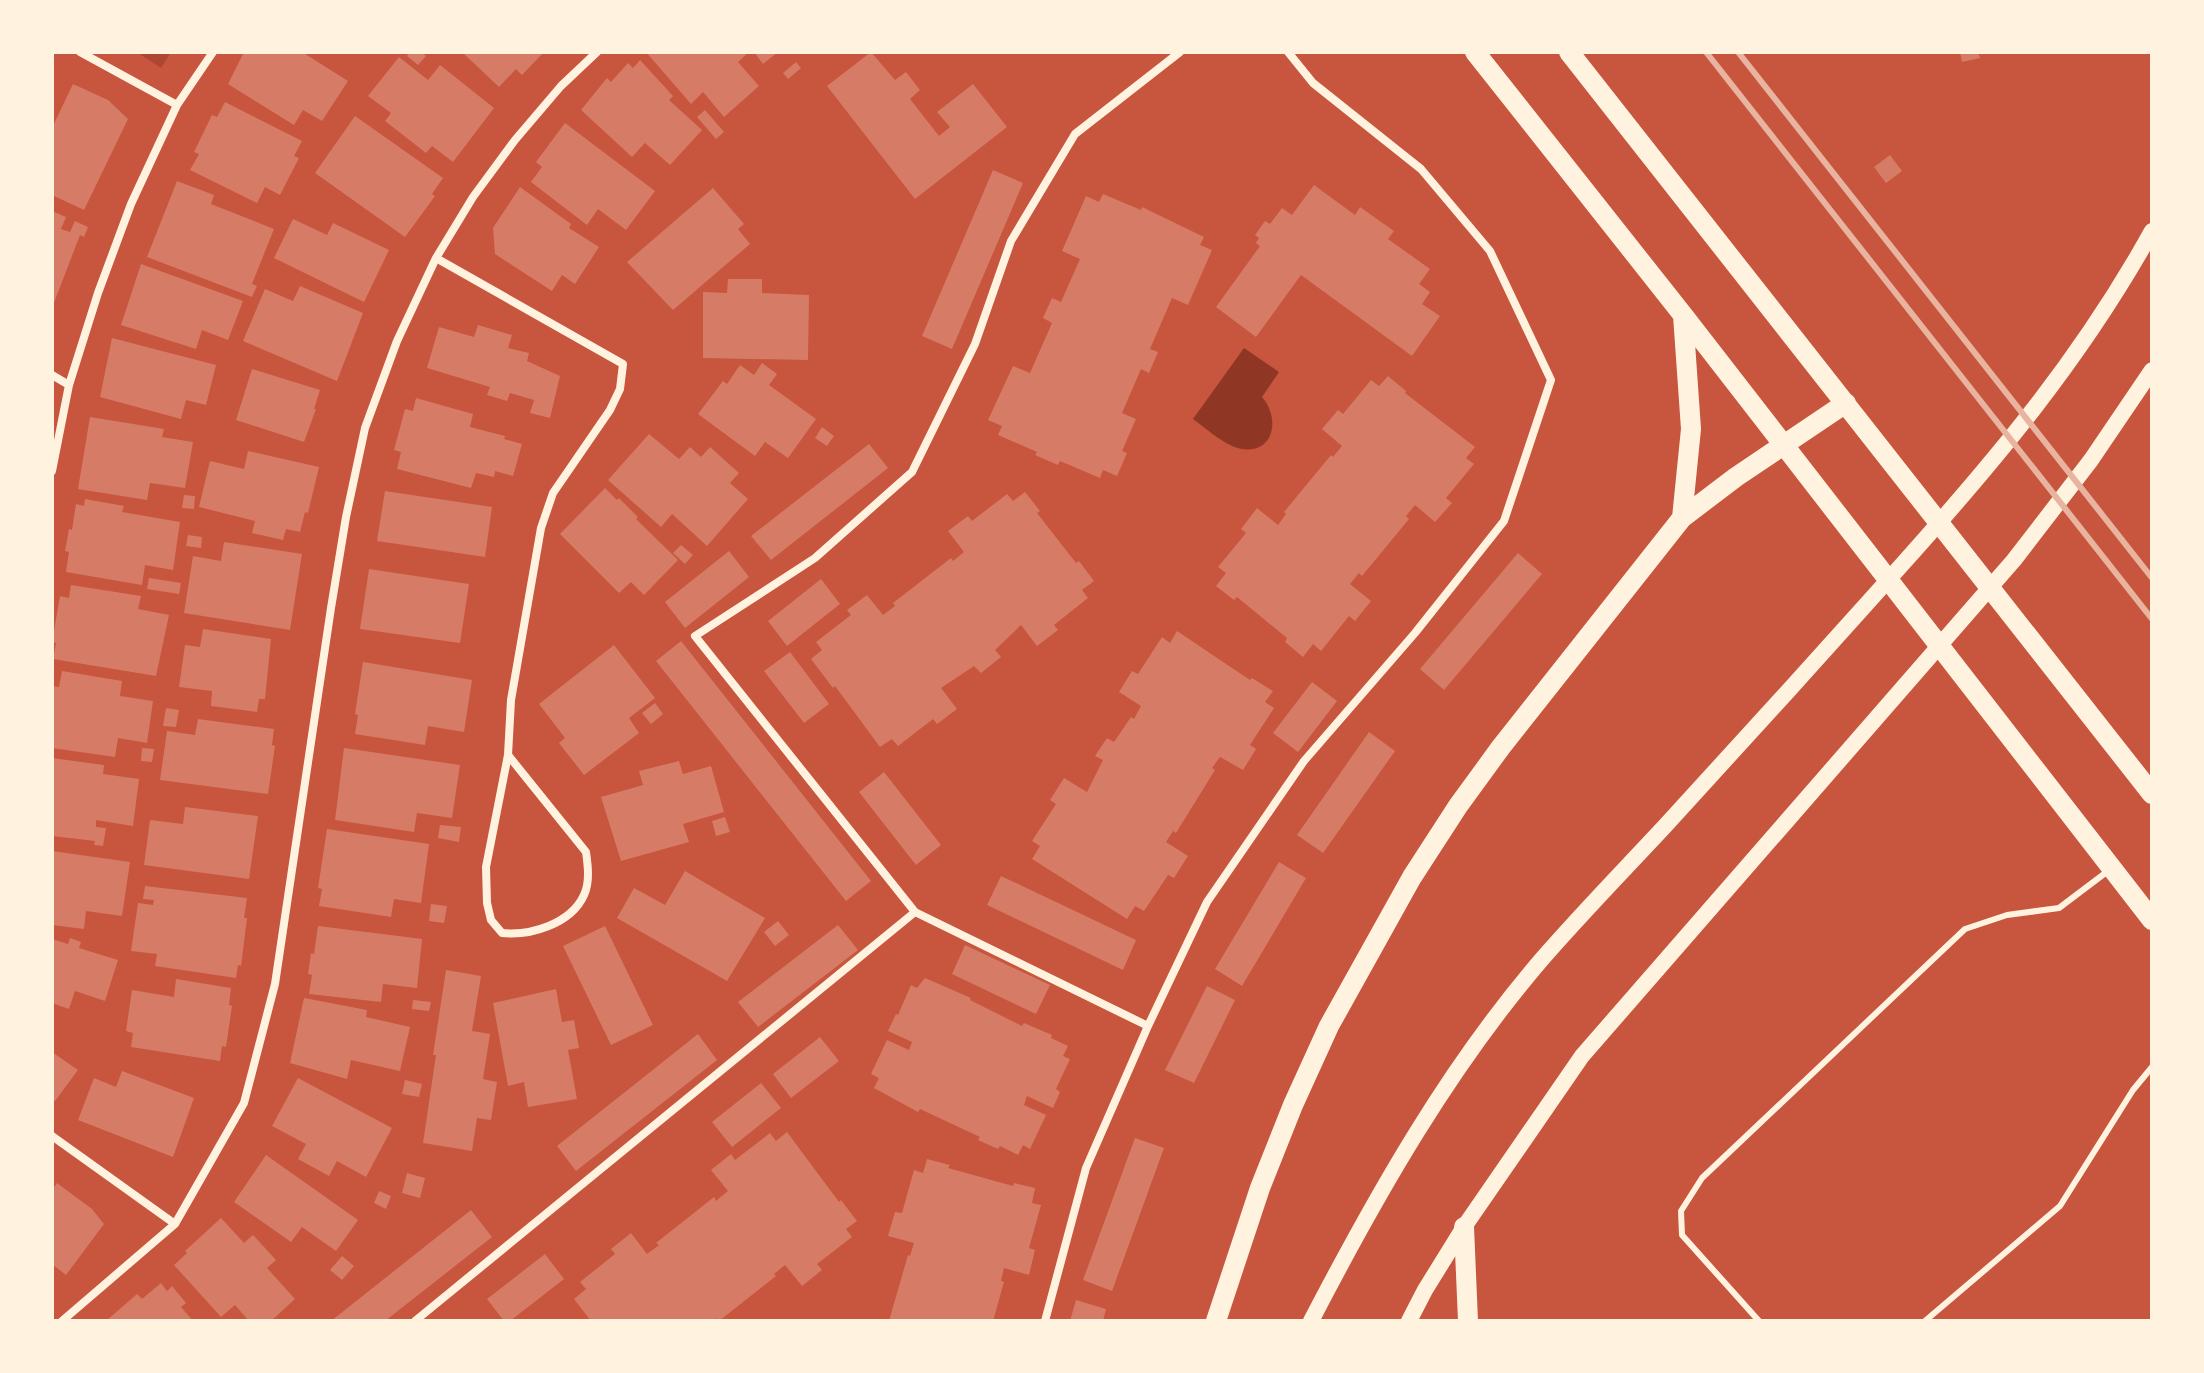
<svg xmlns="http://www.w3.org/2000/svg" width="2204" height="1373" font-family="Mulish,sans-serif">
	<style>
		.green { fill: #ae4732 }
		.water { fill: #8f3625 }
		.building { fill: #d67c66 }
		.lines { fill: none; stroke-linecap: round; stroke-linejoin: round }
		.service { stroke: #fff3e0; stroke-width: 6 }
		.minor { stroke: #fff3e0; stroke-width: 8 }
		.secondary { stroke: #fff3e0; stroke-width: 16 }
		.primary { stroke: #fff3e0; stroke-width: 20 }
		.rail { stroke: #e9b49f; stroke-width: 6 }
	</style>
	<rect width="100%" height="100%" fill="#c8553d"/>
	<path class="green" d="M137 52H171L161 68Z"/>
	<path class="water" d="M1244 348 1279 372 1262 397C1280 417 1275 454 1242 449 1225 446 1207 429 1193 419Z"/>
	<path class="building" d="M244 52H302L348 81 322 121 303 110 294 125 228 84Z
		M410 52H421L426 56 418 65 407 56Z
		M462 52H544L522 75 516 69 499 87Z
		M646 52H749L738 62 759 86 724 117 703 92 691 104Z
		M754 52H778L763 64Z
		M871 52 895 80 906 72 920 90 910 99 939 136 950 127 937 112 973 84 1007 127 915 199 827 86Z
		M1960 52H1978L1980 58 1962 62Z
		M399 57 428 80 440 65 494 108 453 162 432 146 426 153 385 121 391 113 368 96Z
		M640 60 673 96 669 100 702 130 670 165 645 143 632 157 581 110 607 78 611 82 628 63 633 68Z
		M796 62 801 68 788 79 783 73Z
		M73 84 108 100 128 119 84 210 52 195 54 172 52 171V128Z
		M225 102 302 141 294 156 299 158 280 195 265 187 257 203 190 170 199 154 194 152 212 115 217 117Z
		M705 110 724 132 716 139 697 117Z
		M355 116 443 178 432 194 435 196 405 237 315 173Z
		M565 123 655 191 626 230 598 209 587 225 531 182 542 167 536 162Z
		M1890 155 1902 171 1886 183 1874 167Z
		M993 170 1023 183 952 349 922 336Z
		M177 181 214 195 211 204 274 229 252 284 257 286 252 297 147 257Z
		M1314 185 1355 215 1360 207 1394 231 1388 239 1430 269 1419 284 1430 292 1422 304 1440 316 1412 356 1301 275 1256 337 1216 307 1260 246 1256 243 1259 238 1255 235 1265 221 1270 224 1282 208 1292 215Z
		M520 187 571 224 569 228 599 247 575 284 562 275 552 291 495 254 493 228Z
		M713 188 744 224 738 229 750 244 673 310 627 262Z
		M1103 194 1141 210 1142 207 1204 237 1200 245 1212 250 1188 305 1172 298 1150 349 1158 352 1149 373 1141 369 1122 413 1136 419 1122 451 1127 453 1117 476 1103 470 1100 478 1060 461 1058 465 1035 455 1037 452 998 435 1002 426 988 420 1013 366 1030 373 1052 323 1043 318 1052 298 1061 302 1080 259 1062 251 1086 196 1099 202Z
		M52 211 66 217 61 229 70 232 75 221 88 227 84 237 80 235 52 308Z
		M293 219 327 235 333 223 389 250 364 302 274 258Z
		M141 264 243 301 228 340 202 330 196 349 121 325Z
		M728 279H762V293L809 295 808 360 703 358V292L727 293Z
		M300 286 363 313 337 381 243 341 265 289 293 301Z
		M478 325 512 335 508 348 529 353 527 361 560 376 550 418 530 413 534 400 510 393 507 401 487 395 490 387 427 368 439 327 474 337Z
		M112 338 216 365 206 405 186 400 181 419 100 397Z
		M762 363 777 374 769 385 816 419 788 458 765 442 755 456 698 414 723 381 727 384 740 365 754 375Z
		M252 369 320 390 314 409H316L304 442 236 420Z
		M1388 376 1406 391 1405 393 1475 447 1466 458 1474 464 1446 498 1452 503 1435 522 1415 505 1406 516 1409 519 1362 576 1359 573 1350 584 1371 601 1355 621 1349 616 1321 651 1313 644 1303 657 1285 642 1287 638 1237 597 1234 600 1216 586 1226 573 1218 567 1246 533 1241 529 1257 508 1278 525 1286 514 1284 512 1331 455 1333 457 1342 446 1322 429 1338 410 1343 414 1371 380 1379 386Z
		M416 398 473 414 470 427 505 436 504 439 522 444 513 476 495 471 494 477 476 473 471 488 397 469 401 452 394 450 405 409 413 411Z
		M90 417 164 429 162 437 193 442 185 488 150 483 147 500 78 489Z
		M822 427 834 436 827 446 815 438Z
		M649 434 679 459 690 447 701 457 710 447 739 473 730 483 748 499 707 546 672 514 661 527 608 480Z
		M869 444 888 468 771 560 751 536Z
		M248 451 319 467 308 513 305 512 300 532 286 529 283 540 252 533 255 521 199 507 210 461 244 469Z
		M605 488 617 500 619 498 638 517 636 519 678 560 644 595 631 582 619 593 560 534Z
		M385 491 492 507 485 557 377 541Z
		M1025 492 1040 511 1037 513 1076 563 1079 561 1094 581 1082 590 1088 598 1054 625 1058 630 1037 646 1021 625 995 650 1001 657 981 673 974 666 941 688 957 709 937 724 933 719 898 746 892 739 880 747 835 686 833 688 811 659 822 650 816 642 851 615 847 610 867 595 883 615 895 606 893 603 951 558 953 561 964 552 948 531 968 516 972 521 1007 494 1013 501Z
		M184 495 195 496 194 509 182 508Z
		M85 499 124 506 122 512 180 522 173 570 145 565 142 585 66 572 69 552 65 551 69 529 72 530 76 504 84 506Z
		M188 535 202 537 201 548 186 546Z
		M224 542 302 554 290 630 184 613 193 556 221 561Z
		M681 545 693 555 685 564 673 553Z
		M729 551 749 577 685 628 665 602Z
		M1518 553 1542 574 1444 690 1420 669Z
		M369 569 469 584 460 643 360 629Z
		M149 578 181 583 179 594 147 589Z
		M821 579 840 604 787 646 768 621Z
		M71 585 141 596 138 609 169 615 156 676 53 659 56 643 52 642 60 596 69 598Z
		M203 629 271 639 265 699H259L257 712 211 706 212 691 179 687 185 645 200 647Z
		M1177 631 1250 680 1252 678 1273 691 1265 702 1274 708 1250 745 1256 749 1243 770 1220 757 1212 768 1215 770 1176 833 1173 831 1166 842 1188 856 1174 878 1168 875 1144 911 1135 906 1127 919 1032 859 1040 846 1032 841 1056 804 1050 800 1064 778 1087 792 1103 760 1095 756 1107 738 1114 742 1131 717 1134 719 1141 706 1119 692 1132 671 1138 674 1162 637 1170 643Z
		M681 641 871 881 846 901 656 661Z
		M614 645 655 698 629 718 639 733 584 775 559 743 565 738 539 704Z
		M790 652 829 704 804 723 764 671Z
		M363 662 472 680 464 732 428 726 425 745 355 734 358 715 355 714Z
		M62 671 122 681 120 696 153 701 147 743 118 738 115 757 52 748V686L59 687Z
		M1312 682 1337 701 1298 752 1273 733Z
		M655 703 663 714 651 724 642 713Z
		M166 708 179 710 176 727 163 726Z
		M198 719 274 729 272 745 275 746 268 794 160 780 167 731 195 735Z
		M1369 732 1395 751 1323 853 1297 835Z
		M142 748 154 749 152 762 141 761Z
		M344 748 460 765 452 818 417 813 414 832 335 820Z
		M52 758 104 765 103 774 139 779 133 826 96 820V827L106 828 103 846 94 845 95 841 52 836Z
		M679 761 683 774 711 766 724 812 683 824 689 842 621 861 601 797 643 785 639 771Z
		M884 772 941 845 916 865 859 792Z
		M185 807 258 816 249 879 144 865 150 820 183 824Z
		M725 817 730 832 716 836 712 821Z
		M440 825 461 827 459 842 438 838Z
		M327 829 429 844 421 903 394 899 391 917 319 906 322 889 318 888Z
		M52 851 130 862 122 916 86 911 84 929 52 925Z
		M1279 862 1306 878 1242 986 1215 969Z
		M685 871 765 918 727 981 617 918 634 888 665 905Z
		M1001 876 1136 940 1123 970 987 905Z
		M145 886 247 898 244 918H247L241 966 238 965 236 978 155 966 157 954 131 951 138 903 153 905 154 900 143 899Z
		M431 904 447 906 444 923 429 921Z
		M778 921 789 935 775 946 764 932Z
		M838 925 858 950 758 1027 738 1002Z
		M318 926 422 939 417 988 383 984 381 1002 309 994 312 975 308 974 311 953 314 954Z
		M605 926 653 1025 611 1045 563 946Z
		M70 938 81 942 79 948 118 960 105 1001 75 991 69 1009 52 1003V939L68 944Z
		M965 945 1050 985 1036 1014 952 974Z
		M446 970 481 976 472 1031 490 1034 483 1079 497 1082 491 1120 477 1118 472 1151 423 1143 436 1055H433Z
		M925 978 971 998 970 1000 1022 1026 1024 1023 1052 1035 1051 1038 1068 1046 1063 1056 1070 1059 1056 1089 1060 1092 1053 1108 1027 1096 1024 1105 1046 1115 1030 1149 1023 1145 1018 1155 1000 1146 998 1149 978 1140 980 1137 920 1109 918 1112 874 1088 879 1078 871 1074 887 1040 909 1050 912 1042 888 1031 896 1014 898 1015 911 985 917 988Z
		M176 979 231 988 229 1005 232 1006 226 1047 222 1046 220 1061 131 1047 133 1033 126 1031 132 990 174 997Z
		M1207 986 1235 1000 1194 1083 1165 1070Z
		M556 989 562 1022 574 1020 579 1048 568 1050 577 1099 528 1107 524 1082 508 1086 493 1003Z
		M304 998 367 1010 366 1017 410 1027 400 1071 351 1060 347 1079 290 1063Z
		M413 1000 431 1002 429 1011 412 1009Z
		M698 1034 717 1060 576 1171 557 1146Z
		M820 1037 839 1061 791 1098 773 1074Z
		M52 1052 78 1070 55 1101 52 1099Z
		M122 1071 194 1098 173 1157 78 1120 94 1078 116 1087Z
		M298 1078 392 1128 366 1177 337 1161 329 1176 298 1159 306 1144 272 1126Z
		M405 1080 422 1084 419 1097 402 1094Z
		M761 1083 781 1108 732 1147 712 1122Z
		M787 1132 839 1202 841 1200 857 1221 846 1229 852 1237 817 1264 822 1270 802 1286 785 1265 774 1274 776 1276 719 1321 716 1318 713 1321H591L574 1299 586 1289 580 1282 615 1254 611 1249 631 1233 647 1254 659 1245 656 1243 714 1197 716 1201 728 1191 711 1170 731 1154 735 1160 770 1133 776 1141Z
		M1135 1138 1164 1148 1112 1291 1083 1280Z
		M266 1155 358 1220 336 1251 302 1227 291 1242 234 1202Z
		M927 1159 950 1165 948 1168 1013 1186 1014 1183 1035 1188 1032 1203 1041 1205 1029 1248 1035 1250 1029 1275 1004 1268 1001 1281 1004 1282 993 1321H889L908 1255 910 1256 914 1243 888 1236 895 1212 902 1213 914 1170 923 1173Z
		M407 1173 425 1178 420 1198 402 1193Z
		M57 1183 92 1209 104 1224 66 1275 52 1264V1190Z
		M379 1191 391 1196 386 1209 374 1203Z
		M471 1210 492 1237 385 1321H331Z
		M221 1218 244 1243 253 1235 276 1260 267 1268 295 1299 271 1321H249L235 1305 221 1317 174 1265 187 1253 185 1251Z
		M545 1254 564 1279 510 1321H504L487 1299Z
		M342 1256 354 1266 342 1280 330 1270Z
		M161 1283 167 1291 172 1286 186 1303 181 1307 193 1321H106L137 1294 142 1299Z
		M1076 1300 1106 1309 1103 1321H1070Z"/>
	<g class="lines">
		<path class="service" d="M1759 1321 1682 1235 1681 1211 1702 1178 1965 929 2007 915 2059 908 2108 871
			M1925 1321 2060 1206 2133 1090 2152 1067"/>
		<path class="minor" d="M80 52 177 105
			M436 258 623 364 620 389 610 410 553 493 541 528 511 700 508 755 486 867 487 903 491 920 502 933C530 936 571 924 584 895 590 882 588 866 586 852L508 755
			M52 375 69 385
			M52 471 69 385 98 293 131 204 177 105 213 52
			M1148 1026 915 912 695 636 815 558 912 472 975 344 1011 241 1075 134 1180 52
			M52 1136 175 1224
			M62 1321 175 1224 244 1103 275 984 331 608 346 517 365 428 397 341 436 258 473 197 515 140 561 86 597 52
			M415 1321 915 912
			M1045 1321 1086 1168 1148 1026 1207 902 1304 761 1415 633 1504 521 1551 380 1490 251 1421 169 1313 83 1288 52"/>
		<path class="secondary" d="M1311 1321C1377 1194 1449 1067 1542 959 1582 913 1624 870 1665 826 1743 741 1821 655 1898 569 1995 461 2081 359 2152 231
			M1409 1321 1425 1290 1464 1227 1582 1056 2014 560 2091 460 2152 370"/>
		<path class="primary" d="M1475 52 1683 315 2152 920
			M1569 52 2152 794
			M1682 518 1691 429 1683 315
			M1464 1227 1468 1321
			M1216 1321 1260 1188 1293 1105 1329 1026 1412 877 1458 806 1501 747 1682 518 1736 477 1846 403"/>
		<path class="rail" d="M1706 52 2152 619
			M1738 52 2152 578"/>
	</g>
	<rect width="2204" height="1373" fill="none" stroke="#fff3e0" stroke-width="108"/>
</svg>
